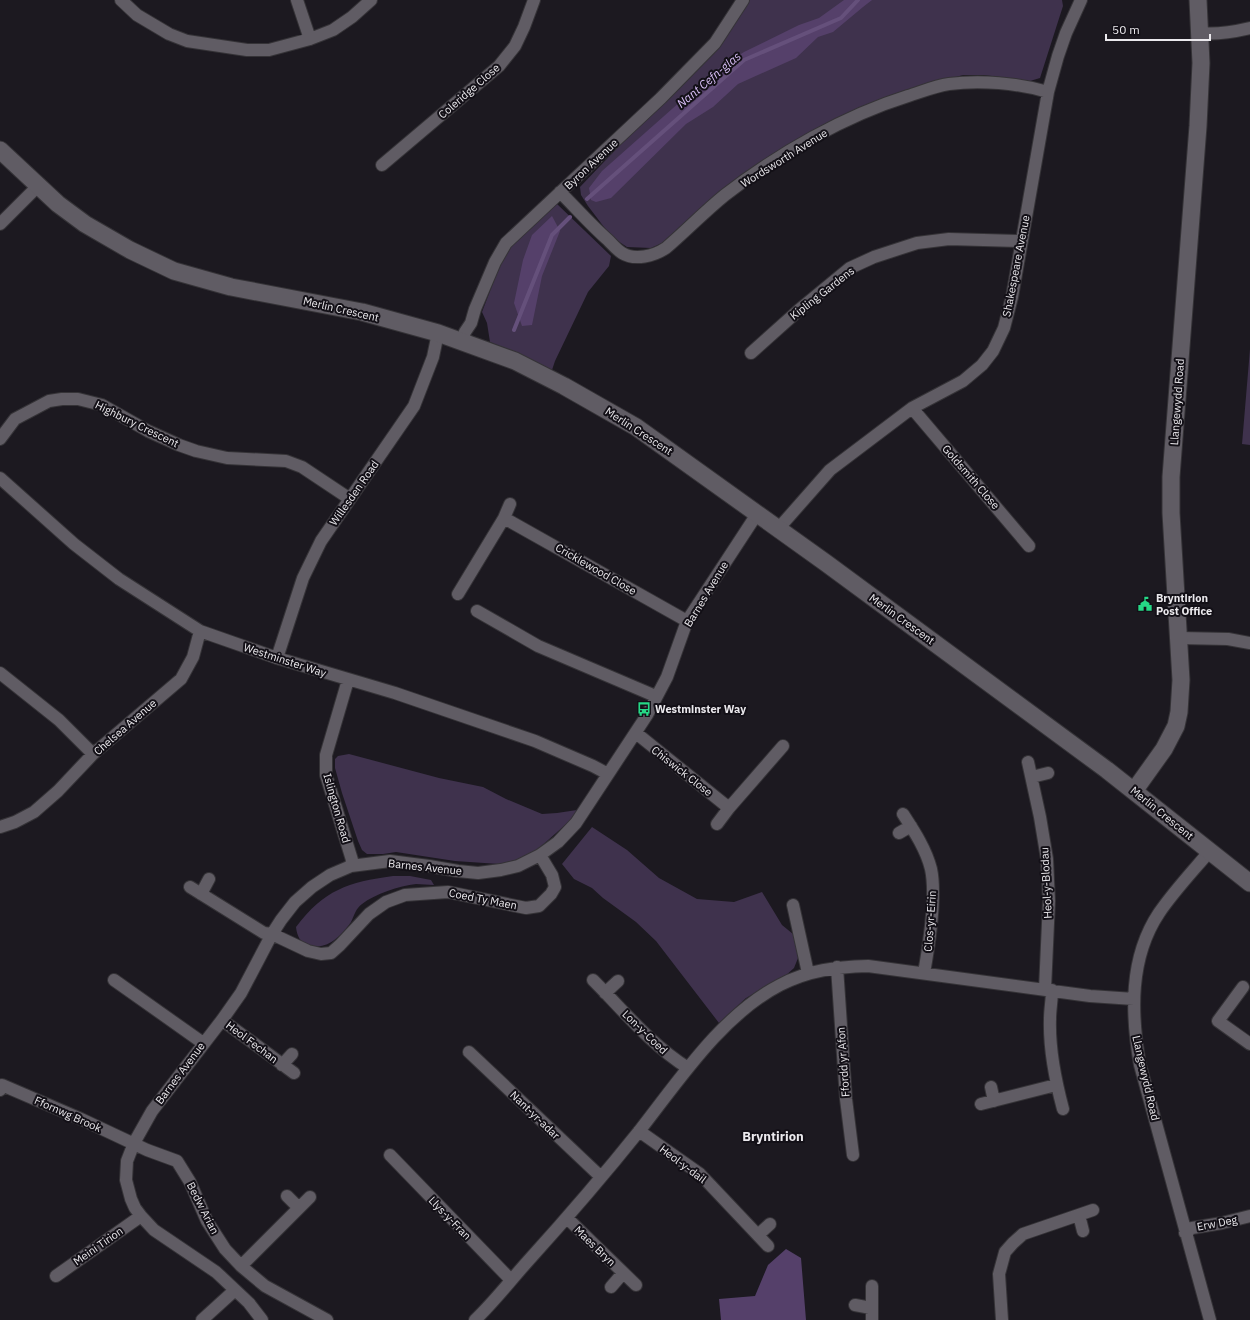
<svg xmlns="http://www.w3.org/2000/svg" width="1250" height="1320" font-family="'IBM Plex Sans',sans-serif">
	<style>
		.green { fill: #3f324d }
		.forest { fill: #55406a }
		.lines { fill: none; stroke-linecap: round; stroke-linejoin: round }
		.stream { stroke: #65507b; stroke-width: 4 }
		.street-casing { stroke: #353337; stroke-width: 14 }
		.secondary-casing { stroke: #353337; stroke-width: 19 }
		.street { stroke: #605c64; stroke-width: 12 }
		.secondary { stroke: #605c64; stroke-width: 17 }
		.labels { text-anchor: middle; stroke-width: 4; stroke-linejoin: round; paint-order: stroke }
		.street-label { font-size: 11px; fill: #ebe9ed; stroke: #131017 }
		.poi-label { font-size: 11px; font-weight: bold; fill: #ebe9ed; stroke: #131017; text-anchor: start }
		.water-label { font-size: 12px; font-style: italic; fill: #dac0f8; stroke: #131017 }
		.quarter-label { font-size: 13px; font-weight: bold; fill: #ebe9ed; stroke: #131017 }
	</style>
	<rect width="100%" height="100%" fill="#1c1920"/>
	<path class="green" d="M748 0H1062L1063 6 1040 78 1030 81 984 75H963L898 94 701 208 662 243 651 248 627 247 618 241 607 231 588 206 581 195 580 187 642 122Z
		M557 204 611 256 609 266 588 292 555 361 552 370 490 342 487 323 482 312 506 249Z
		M1250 349V445L1242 444Z
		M349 754 439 778 483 787 506 799 542 814 557 813 577 810 573 818 538 849 519 859 499 864 455 861 396 852 383 854H367L362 850 358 841 342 793 335 768V759L338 756Z
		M592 827 627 850 659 878 697 899 734 902 762 892 782 925 793 934 796 939 798 958 794 968 784 977 746 998 719 1023 656 941 636 922 603 898 592 888 574 879 562 864Z
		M393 876H410L431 880 434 885C428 885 422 884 416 884 399 886 375 894 362 904 356 908 354 916 351 922 341 936 327 951 309 945 300 943 297 936 296 927 324 890 348 882 393 876Z"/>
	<path class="forest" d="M844 0H872L863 7 833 32 818 37 796 58 738 84 713 107 686 124 611 198 596 202 591 200 589 188 602 171 716 70 744 52 799 25 819 18Z
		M552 216 560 231 542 276 532 325 522 326 514 303 523 260 532 235Z
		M786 1249 801 1258 806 1320H721L719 1299 755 1296 768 1265Z"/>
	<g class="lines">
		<path class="stream" d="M587 199 744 60 841 18 858 0
			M514 330 552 235 570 217"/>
		<defs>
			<path id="street" d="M121 0 137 15 169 34 187 41 247 50H269L310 39 333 30 352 17 371 0
				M297 0 310 39
				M1200 33C1217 35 1233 32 1250 28
				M382 165 499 66 515 46 524 27 534 0
				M560 192C576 208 591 225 608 240 612 244 617 250 622 253 635 261 654 256 666 248 686 231 704 212 725 195 778 154 844 116 908 96 921 92 935 86 949 84 980 80 1018 83 1048 92
				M0 224 38 186
				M462 341 465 332 471 323 475 309 495 262 506 243 661 98 715 43 743 0
				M751 353 799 310 850 268 874 257 917 243 949 239 1021 241
				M912 408 1029 546
				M0 439 15 419 49 401 62 399H78L102 405 148 431 179 445 196 451 227 458 286 461 302 467 350 499
				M0 478 74 544 119 579 200 631 277 658 395 693 535 741 593 766 608 774
				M504 518 510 504
				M778 529 830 470 912 408 963 381 982 365 993 351 1004 328 1012 297 1048 92 1058 56 1066 33 1081 0
				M458 594 504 518 687 621
				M477 611 538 646 653 695H657
				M1180 638 1228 639 1250 643
				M277 658 303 578 321 541 414 406 433 357 438 333
				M0 673 59 720 93 754
				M348 680 326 755V775L352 860 351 866
				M636 733 729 808 783 746
				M1028 762 1040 817 1047 859 1049 901 1045 989
				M1032 777 1048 773
				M903 814C914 831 926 849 931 869 937 897 929 945 924 973
				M717 824 729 808
				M0 827 15 822 34 812 58 791 93 754 181 679 193 657 200 631
				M899 833 911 826
				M1209 852C1192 872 1174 891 1159 913 1129 958 1131 1014 1140 1065L1210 1320
				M190 887 264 933 272 934 308 951 321 954 331 953 340 945 369 914 386 902 405 895 448 892 526 908 539 906 551 894 555 887 552 875 540 855
				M201 894 209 879
				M793 905 808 973
				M837 967 846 1099 853 1155
				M114 980 203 1043
				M593 980C623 1010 651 1045 688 1068
				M1243 987 1218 1021 1250 1044
				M1052 990C1052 1000 1050 1009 1050 1019 1049 1049 1055 1079 1063 1109
				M605 993 618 981
				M222 1020 294 1073
				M469 1052 601 1177
				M282 1065 292 1054
				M991 1087 994 1101
				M0 1090 2 1085 81 1119 147 1150 177 1161 190 1182 207 1221 225 1249 241 1266 265 1286 327 1320
				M981 1104 1056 1085
				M639 1131 700 1174 768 1246
				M390 1155 511 1280
				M287 1196 299 1208
				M1079 1215 1083 1231
				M567 1218 636 1285
				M1185 1233 1192 1228 1222 1223 1250 1216
				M758 1235 770 1224
				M241 1266 310 1197
				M56 1276 141 1216
				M872 1286V1320
				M611 1287 623 1273
				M855 1305 871 1308
				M202 1320 235 1290
				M262 1320 249 1303 216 1272 154 1230 141 1216 135 1208 131 1199 126 1180 127 1161 134 1143 152 1111 222 1020 241 993 272 934 281 920 295 902 312 887 330 875 351 866 390 861 429 866 458 871 478 873 501 870 518 866 540 855 558 842 576 823 647 715 667 677 687 621 757 514
				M475 1320C494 1302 510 1281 528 1261 566 1219 604 1175 640 1130 680 1079 722 1015 780 985 809 970 836 967 868 966L1090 996 1134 999
				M1002 1320 999 1274 1005 1252 1013 1243 1023 1234 1093 1210"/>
			<path id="secondary" d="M0 150 58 204 85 224 130 250 174 271 231 287 362 312 438 333 515 361 564 386 636 427 826 563 1107 770 1250 883
				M1134 791 1164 749 1176 726 1179 712 1181 680 1171 513V477L1198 126 1201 63 1198 0"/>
		</defs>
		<use href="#street" class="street-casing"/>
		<use href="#secondary" class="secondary-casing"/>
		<use href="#street" class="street"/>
		<use href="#secondary" class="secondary"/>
	</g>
	<defs>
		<symbol id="civic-bare" viewBox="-9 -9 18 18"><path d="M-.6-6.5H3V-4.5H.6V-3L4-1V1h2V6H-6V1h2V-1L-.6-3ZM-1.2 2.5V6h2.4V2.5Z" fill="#26d886" stroke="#131017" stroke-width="2.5" paint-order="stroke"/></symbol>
		<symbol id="bus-bare" viewBox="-9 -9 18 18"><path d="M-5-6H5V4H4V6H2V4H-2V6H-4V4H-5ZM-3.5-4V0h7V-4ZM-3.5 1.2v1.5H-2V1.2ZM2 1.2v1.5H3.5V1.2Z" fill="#26d886" stroke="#131017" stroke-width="2.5" paint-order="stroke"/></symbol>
	</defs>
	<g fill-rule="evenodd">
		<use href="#civic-bare" x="1135" y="594" width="20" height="20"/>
		<use href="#bus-bare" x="634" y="699" width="20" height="20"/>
	</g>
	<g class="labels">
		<g class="street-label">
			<text transform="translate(469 91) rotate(-41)" y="4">Coleridge Close</text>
			<text transform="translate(784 158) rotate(-32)" y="4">Wordsworth Avenue</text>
			<text transform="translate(591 164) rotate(-43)" y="4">Byron Avenue</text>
			<text transform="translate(1016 266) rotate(-79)" y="4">Shakespeare Avenue</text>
			<text transform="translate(822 293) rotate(-38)" y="4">Kipling Gardens</text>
			<text transform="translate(341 309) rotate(13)" y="4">Merlin Crescent</text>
			<text transform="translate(1177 402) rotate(-86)" y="4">Llangewydd Road</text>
			<text transform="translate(137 424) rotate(26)" y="4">Highbury Crescent</text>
			<text transform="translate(639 431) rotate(33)" y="4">Merlin Crescent</text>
			<text transform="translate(971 477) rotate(49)" y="4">Goldsmith Close</text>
			<text transform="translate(354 493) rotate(-55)" y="4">Willesden Road</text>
			<text transform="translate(596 569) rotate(30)" y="4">Cricklewood Close</text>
			<text transform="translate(706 594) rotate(-59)" y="4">Barnes Avenue</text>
			<text transform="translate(902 619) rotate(36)" y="4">Merlin Crescent</text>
			<text transform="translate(285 660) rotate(18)" y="4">Westminster Way</text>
			<text transform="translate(125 727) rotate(-41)" y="4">Chelsea Avenue</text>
			<text transform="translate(682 771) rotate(38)" y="4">Chiswick Close</text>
			<text transform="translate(337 808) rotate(74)" y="4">Islington Road</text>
			<text transform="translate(1162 813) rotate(39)" y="4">Merlin Crescent</text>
			<text transform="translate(425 867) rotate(6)" y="4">Barnes Avenue</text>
			<text transform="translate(1046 883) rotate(-93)" y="4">Heol-y-Blodau</text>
			<text transform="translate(483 899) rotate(11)" y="4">Coed Ty Maen</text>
			<text transform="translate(930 921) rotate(-86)" y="4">Clos-yr-Eirin</text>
			<text transform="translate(645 1032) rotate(44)" y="4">Lon-y-Coed</text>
			<text transform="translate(252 1042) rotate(37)" y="4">Heol Fechan</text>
			<text transform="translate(843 1062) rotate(-94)" y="4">Ffordd yr Afon</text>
			<text transform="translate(180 1073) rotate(-53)" y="4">Barnes Avenue</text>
			<text transform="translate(1146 1078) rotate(77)" y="4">Llangewydd Road</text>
			<text transform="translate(68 1114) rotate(24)" y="4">Ffornwg Brook</text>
			<text transform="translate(535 1115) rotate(44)" y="4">Nant-yr-adar</text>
			<text transform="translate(683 1164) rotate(37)" y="4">Heol-y-dail</text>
			<text transform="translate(203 1208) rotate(63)" y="4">Bedw Arian</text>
			<text transform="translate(450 1218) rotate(46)" y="4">Llys-y-Fran</text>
			<text transform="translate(1217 1223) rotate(-11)" y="4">Erw Deg</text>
			<text transform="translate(98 1246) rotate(-35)" y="4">Meini Tirion</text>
			<text transform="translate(595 1246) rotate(44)" y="4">Maes Bryn</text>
		</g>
		<g class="poi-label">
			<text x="1156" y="602">Bryntirion<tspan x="1156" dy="13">Post Office</tspan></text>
			<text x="655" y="713">Westminster Way</text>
		</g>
		<g class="water-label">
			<text transform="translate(709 80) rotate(-40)" y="4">Nant Cefn-glas</text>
		</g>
		<g class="quarter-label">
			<text x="773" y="1141">Bryntirion</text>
		</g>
	</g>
	<path d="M1106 34v6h104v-6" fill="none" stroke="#ebe9ed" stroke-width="2"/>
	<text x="1112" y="34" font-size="12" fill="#ebe9ed" stroke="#131017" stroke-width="3" paint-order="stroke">50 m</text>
</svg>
